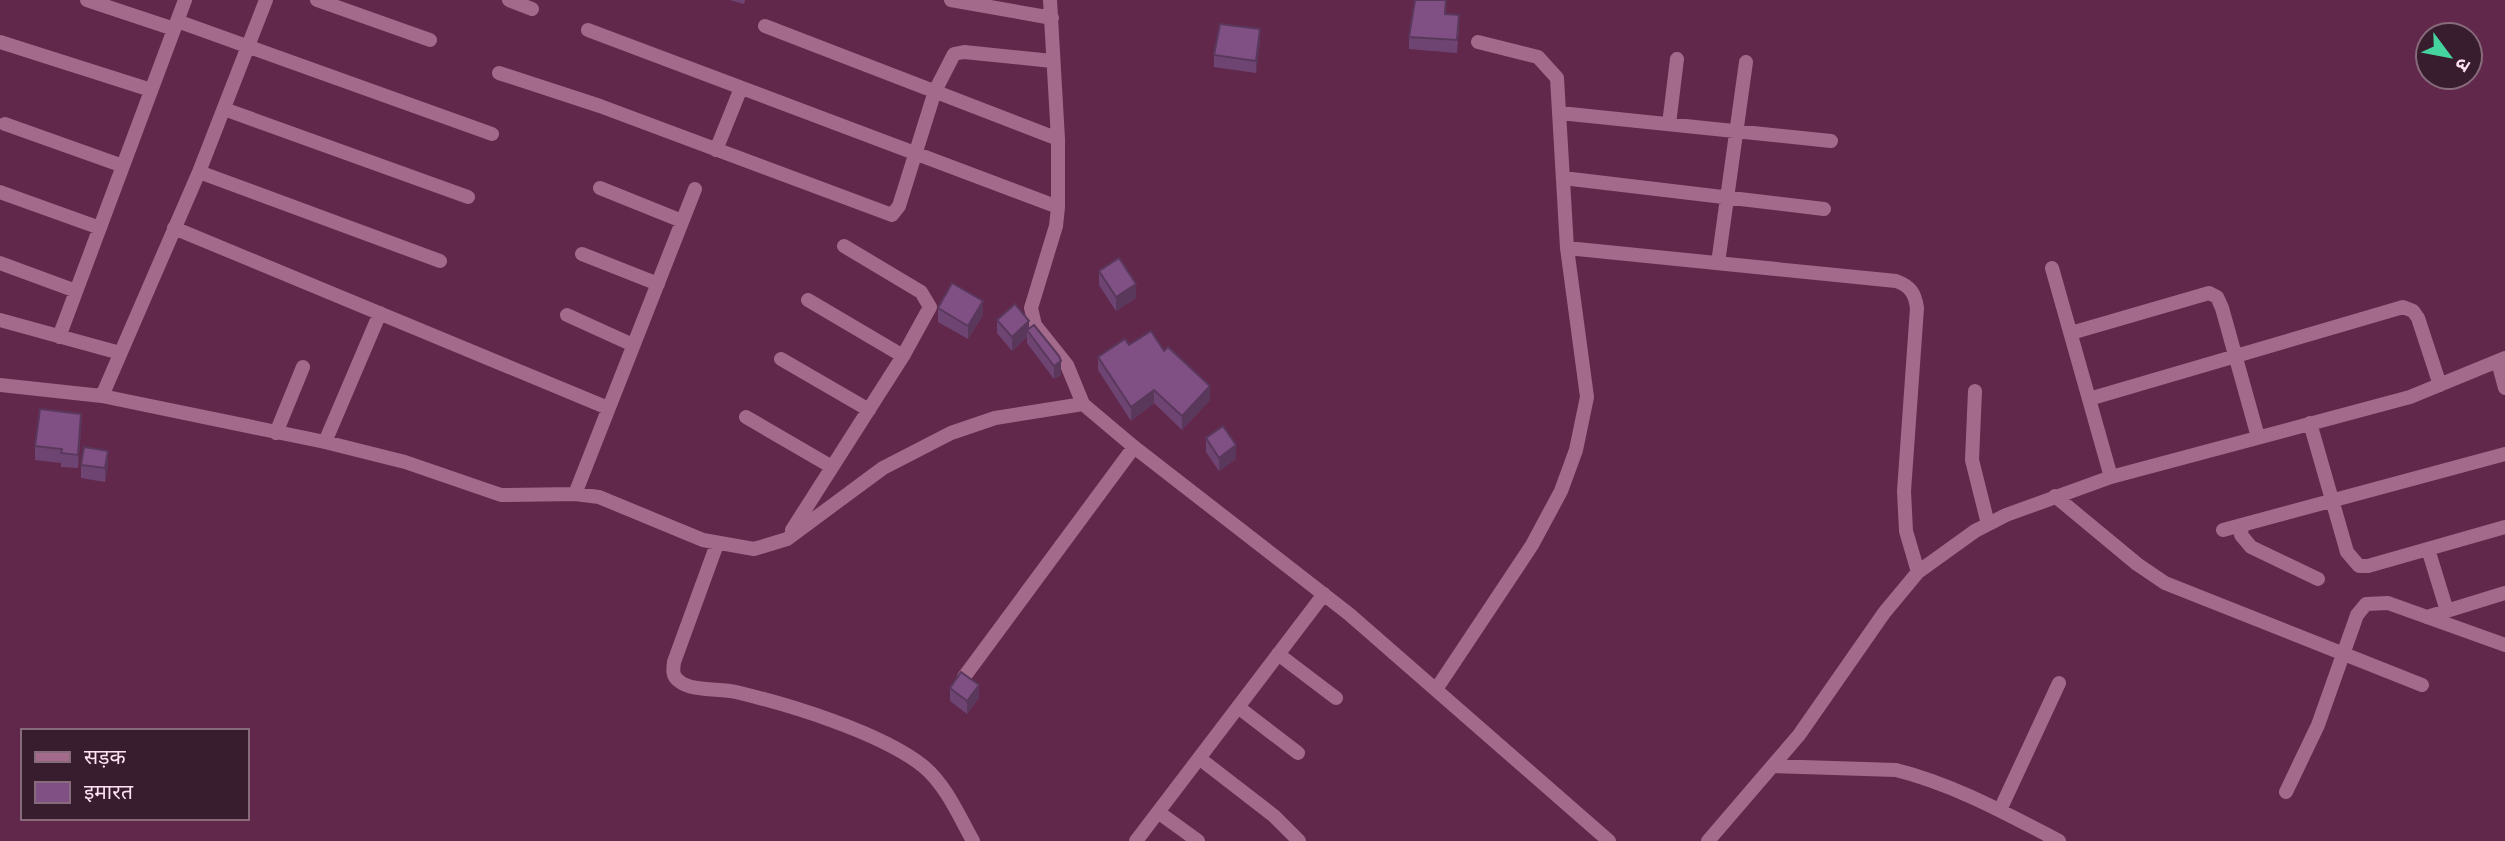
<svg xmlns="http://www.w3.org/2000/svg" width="2505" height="841" font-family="Jost,'Noto Sans Devanagari',sans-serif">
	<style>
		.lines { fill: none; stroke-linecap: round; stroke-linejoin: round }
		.street { stroke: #a36a8b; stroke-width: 14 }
		.wall { fill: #6e4572 }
		.shaded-wall { fill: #5a385c }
		.building { fill: #805084; stroke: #5a385c; stroke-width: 2 }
	</style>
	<rect width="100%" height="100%" fill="#62284c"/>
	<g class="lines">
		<path class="street" d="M87 0 174 29
			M317 0 430 40
			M509 0 532 9
			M951 0 1052 18
			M1050 0 1058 139V207L1056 226 1031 308 1035 325 1067 365 1083 404 1134 447 1349 614 1609 841
			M177 21 492 134
			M765 26 1058 139
			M588 30 1058 207
			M0 42 151 90
			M499 73 600 106 892 215 899 206 935 91 954 54 964 52 1052 61
			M224 109 468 197
			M1560 113 1831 141
			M5 124 123 166
			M1669 124 1677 59
			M716 150 741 88
			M199 172 440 261
			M1563 178 1824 209
			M600 188 682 221
			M0 192 100 228
			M174 228 608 408
			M1567 248 1896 281C1910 286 1915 293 1917 308L1904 491 1906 531 1918 572
			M582 254 658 284
			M0 263 76 291
			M1718 263 1746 62
			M2052 268 2111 477
			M808 300 903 356
			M567 315 633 345
			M0 320 120 353
			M2071 333 2209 293 2217 297 2222 308 2258 437
			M59 337 185 0
			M781 359 869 410
			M2498 362 2505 388
			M0 385 102 396 325 442 405 462 501 495 575 494 599 497 703 540 754 549 787 539 883 468 951 433 995 418 1083 404
			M1975 391 1972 460 1988 524
			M102 396 199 172 266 0
			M2089 399 2403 307 2413 311 2418 318 2440 385
			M746 417 832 467
			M2310 423 2347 552 2359 566H2368L2505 527
			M276 433 303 367
			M325 442 380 313
			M575 494 695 189
			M2055 496 2137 564 2165 583 2422 685
			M2242 525 2241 535 2251 547 2318 579
			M792 530 903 356 930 307 921 292 844 246
			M2223 530 2505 454
			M717 544 674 662C673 670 672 676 679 681 692 692 720 688 736 692 790 705 880 732 923 766 946 785 959 816 973 841
			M2428 549 2447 611
			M2427 617 2505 593
			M1278 654 1336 698
			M964 677 1134 447
			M1437 688 1532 545 1561 491 1576 450 1587 397 1567 248 1557 78 1538 57 1478 42
			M1238 707 1298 753
			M1199 758 1274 816 1299 841
			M1774 766 1896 770C1953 784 2007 814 2059 841
			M2286 792 2318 725 2357 615 2366 604 2388 603 2505 645
			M2000 810 2059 683
			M1158 812 1198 841
			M1136 841 1324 594
			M1708 841 1799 735 1884 613 1918 572 1975 531 2006 515 2111 477 2410 397 2505 358"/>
	</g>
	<path class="wall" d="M730 0H745L744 4Z
		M1446 14 1459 27 1457 53 1409 49V37Z
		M1260 40 1256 73 1214 67V55Z
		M1099 271 1136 298 1116 311 1099 285Z
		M938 308 983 315 968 339 938 322Z
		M997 320 1029 328 1061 375 1054 379 1027 343V337L1012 351 997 333Z
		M1129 345 1164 351 1210 400 1182 430 1154 403 1131 421 1098 370V357Z
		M81 428 78 468 61 467V463L35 460V446Z
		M1206 438 1236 459 1219 471 1206 452Z
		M108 464 105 482 81 478V465Z
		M950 688 979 698 967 714 950 701Z"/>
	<path class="shaded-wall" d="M1260 29V40L1256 73V61Z
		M1136 284V298L1116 311V297Z
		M983 301V315L968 339V326Z
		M1029 321V333L1027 330V337L1012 351V337Z
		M1061 361V375L1054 379V366Z
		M1210 386V400L1182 430V416Z
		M1154 390V403L1131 421V407Z
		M81 414V428L78 468V455Z
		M1236 445V459L1219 471V458Z
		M108 451V464L105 482V468Z
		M979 685V698L967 714V701Z"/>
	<path class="building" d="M1415 0H1446L1445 14 1459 15 1457 40 1409 37Z
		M1220 24 1260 29 1256 61 1214 55Z
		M1119 258 1136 284 1116 297 1099 271Z
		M952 283 983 301 968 326 938 308Z
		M1015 304 1029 321 1012 337 997 320Z
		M1034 325 1059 356 1061 361 1054 366 1027 330Z
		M1151 331 1164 351 1168 347 1210 386 1182 416 1154 390 1131 407 1098 357 1125 339 1129 345Z
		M40 409 81 414 78 455 61 453 62 449 35 446Z
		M1223 426 1236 445 1219 458 1206 438Z
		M84 447 108 451 105 468 81 465Z
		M961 672 979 685 967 701 950 688Z"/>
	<rect x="21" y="729" width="228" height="91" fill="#371d2d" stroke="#876b7b" stroke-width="2"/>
	<rect x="35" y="752" width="35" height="10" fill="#a36a8b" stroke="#876b7b" stroke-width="2"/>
	<text x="84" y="764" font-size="21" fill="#ffe1f1">सड़क</text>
	<rect x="35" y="782" width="35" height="21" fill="#805084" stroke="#876b7b" stroke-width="2"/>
	<text x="84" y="799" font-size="21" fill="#ffe1f1">इमारत</text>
	<g transform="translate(2449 56) rotate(122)"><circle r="33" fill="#371d2d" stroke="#876b7b" stroke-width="2"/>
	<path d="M0-5L12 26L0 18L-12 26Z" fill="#45d49f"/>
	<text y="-10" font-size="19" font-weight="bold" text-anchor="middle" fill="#ffe1f1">उ</text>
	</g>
</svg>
